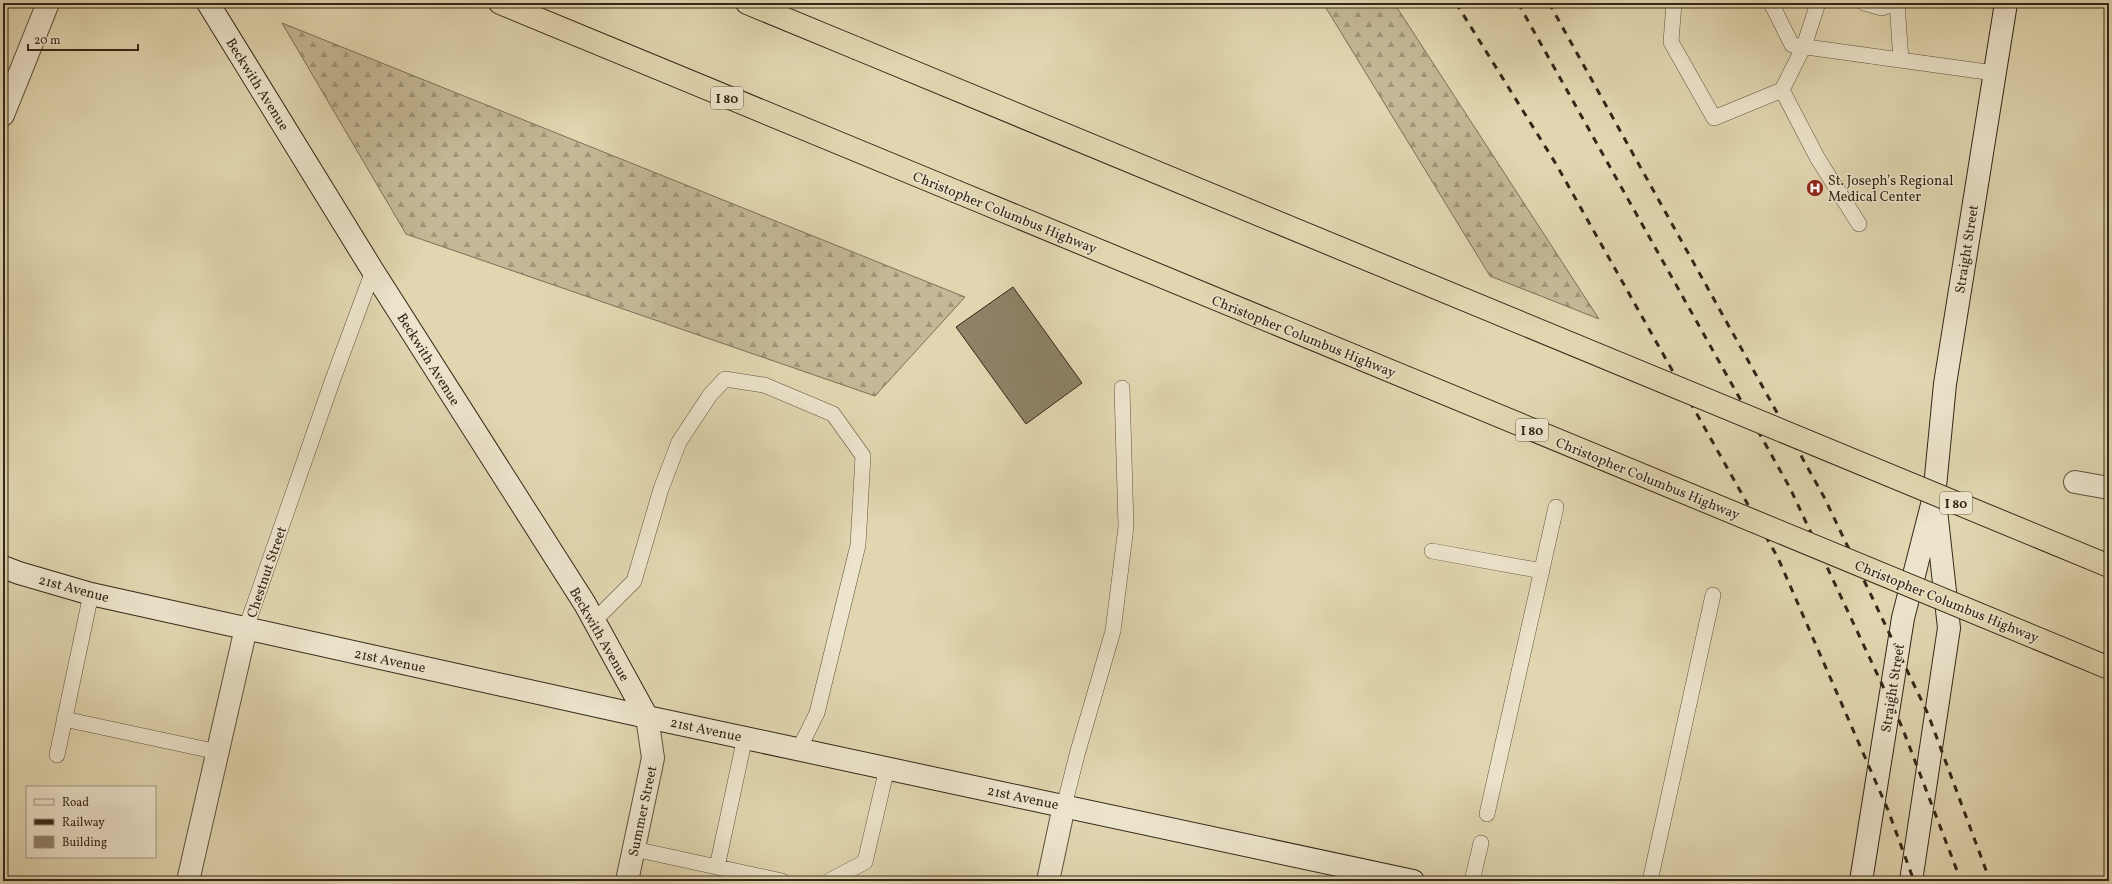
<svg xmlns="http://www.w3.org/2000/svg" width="2112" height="884" font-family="Vollkorn,serif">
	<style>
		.forest { fill: url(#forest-firs); stroke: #7c7057 }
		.building { fill: #8e8267; stroke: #342718 }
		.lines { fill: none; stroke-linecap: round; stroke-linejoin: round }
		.lane-casing { stroke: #5f533e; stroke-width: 16 }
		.street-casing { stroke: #5f533e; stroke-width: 24 }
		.secondary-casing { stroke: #342718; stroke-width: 24 }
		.highway-casing { stroke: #342718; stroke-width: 24 }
		.lane { stroke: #ece4cc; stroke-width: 15 }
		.street { stroke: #ece4cc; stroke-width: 22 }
		.secondary { stroke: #ece4cc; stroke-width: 22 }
		.highway { stroke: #e1d6b0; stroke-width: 22 }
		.rail { stroke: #342718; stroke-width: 3; stroke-dasharray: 7 7; stroke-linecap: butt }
		.highway-bridge-casing { stroke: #342718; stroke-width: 24; stroke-linecap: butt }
		.highway-bridge { stroke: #e1d6b0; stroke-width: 22 }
		.labels { text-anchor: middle; stroke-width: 3; stroke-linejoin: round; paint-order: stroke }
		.shield { fill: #ece4cc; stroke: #6b604e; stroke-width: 1 }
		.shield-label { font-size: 13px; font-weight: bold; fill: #342718 }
		.street-label { font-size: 14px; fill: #342718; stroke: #ece4cc }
		.poi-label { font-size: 14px; fill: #342718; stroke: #ece4cc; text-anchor: start }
	</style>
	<defs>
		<pattern id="forest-firs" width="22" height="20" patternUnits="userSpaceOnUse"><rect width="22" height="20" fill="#c4b896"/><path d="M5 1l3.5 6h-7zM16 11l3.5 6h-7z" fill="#a09679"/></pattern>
	</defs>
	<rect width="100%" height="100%" fill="#e1d6b0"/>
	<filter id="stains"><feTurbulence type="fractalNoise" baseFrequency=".005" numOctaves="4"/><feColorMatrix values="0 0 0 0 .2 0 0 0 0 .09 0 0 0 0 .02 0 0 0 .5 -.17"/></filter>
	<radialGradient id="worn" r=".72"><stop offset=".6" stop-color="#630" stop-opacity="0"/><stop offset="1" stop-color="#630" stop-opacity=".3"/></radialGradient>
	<path class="forest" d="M1323 3H1394L1599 319 1490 276Z
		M282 23 965 297 875 396 406 234Z"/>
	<path class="building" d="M1013 287 1082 383 1026 424 956 327Z"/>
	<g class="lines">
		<defs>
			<path id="lane" d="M1674 3 1671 42 1714 118 1782 90 1804 46 1818 3
				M1771 3 1792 45 1994 73
				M1864 3 1882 8 1896 3
				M1897 3 1901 60
				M1782 90 1818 159 1859 224
				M1432 551 1542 571
				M593 622 634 581 661 489 679 442 710 395 725 379 764 385 833 414 863 456 858 545 817 713 799 749
				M246 628 333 379 373 271
				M64 719 218 752
				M57 755 91 594
				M1064 806 1078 751 1113 631 1126 527 1122 388
				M1487 814 1556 507
				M634 849 782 881
				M717 867 745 737
				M829 881 865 862 887 768
				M1472 881 1481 843
				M1650 881 1713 595"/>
			<path id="street" d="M3 115 48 3
				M2075 482 2109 488
				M188 881 246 628
				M627 881 653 758 647 717
				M1048 881 1064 806"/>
			<path id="secondary" d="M208 3 373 271 585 604 647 717
				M3 567 19 573 91 594 647 717 1413 881
				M1861 881 1903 618 1934 497 1945 384 2006 3
				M1911 881 1949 628 1936 510"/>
			<path id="highway" d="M500 3 955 191
				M747 3 856 48"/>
		</defs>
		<use href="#lane" class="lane-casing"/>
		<use href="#street" class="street-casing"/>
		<use href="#secondary" class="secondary-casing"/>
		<use href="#highway" class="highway-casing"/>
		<use href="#lane" class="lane"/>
		<use href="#street" class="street"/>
		<use href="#secondary" class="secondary"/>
		<use href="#highway" class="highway"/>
		<path class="rail" d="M1456 3 1556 164 1778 558 1888 810 1914 881
			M1518 3 1790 488 1902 727 1961 881
			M1549 3 1824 497 1928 714 1990 881"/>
		<defs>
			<path id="highway-bridge" d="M856 48 2109 566
				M955 191 2109 668"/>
		</defs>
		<use href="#highway-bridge" class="highway-bridge-casing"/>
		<use href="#highway-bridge" class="highway-bridge"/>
	</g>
	<defs>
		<symbol id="hospital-disc" viewBox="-11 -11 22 22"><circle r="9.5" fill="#8f2418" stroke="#ece4cc"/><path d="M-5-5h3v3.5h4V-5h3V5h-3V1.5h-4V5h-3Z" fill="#fff"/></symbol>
	</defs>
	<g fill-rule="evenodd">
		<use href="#hospital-disc" x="1805" y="178" width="20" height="20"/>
	</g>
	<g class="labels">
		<g class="shield">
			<rect x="711" y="87" width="32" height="22" rx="3"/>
			<rect x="1516" y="419" width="32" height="22" rx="3"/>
			<rect x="1940" y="492" width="32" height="22" rx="3"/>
		</g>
		<g class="shield-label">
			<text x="727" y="103">I 80</text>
			<text x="1532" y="435">I 80</text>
			<text x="1956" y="508">I 80</text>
		</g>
		<g class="street-label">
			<text transform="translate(258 84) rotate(58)" y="5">Beckwith Avenue</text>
			<text transform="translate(1005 212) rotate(22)" y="5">Christopher Columbus Highway</text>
			<text transform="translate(1966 249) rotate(-81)" y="5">Straight Street</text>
			<text transform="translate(1304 336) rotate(22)" y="5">Christopher Columbus Highway</text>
			<text transform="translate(429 359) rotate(58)" y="5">Beckwith Avenue</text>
			<text transform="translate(1648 478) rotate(22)" y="5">Christopher Columbus Highway</text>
			<text transform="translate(266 572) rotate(-71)" y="5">Chestnut Street</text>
			<text transform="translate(74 588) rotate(15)" y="5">21st Avenue</text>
			<text transform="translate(1947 601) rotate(22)" y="5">Christopher Columbus Highway</text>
			<text transform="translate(600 634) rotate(60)" y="5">Beckwith Avenue</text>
			<text transform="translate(390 660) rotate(12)" y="5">21st Avenue</text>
			<text transform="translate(1892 688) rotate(-81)" y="5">Straight Street</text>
			<text transform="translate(706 729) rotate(12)" y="5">21st Avenue</text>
			<text transform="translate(1023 797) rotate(12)" y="5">21st Avenue</text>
			<text transform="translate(642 811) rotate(-78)" y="5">Summer Street</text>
		</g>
		<g class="poi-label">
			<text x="1828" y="185">St. Joseph’s Regional<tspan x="1828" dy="16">Medical Center</tspan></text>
		</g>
	</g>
	<rect width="2112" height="884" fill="none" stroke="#e1d6b0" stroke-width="16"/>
	<rect x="4" y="4" width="2104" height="876" fill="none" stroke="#342718" stroke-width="2"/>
	<rect x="8" y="8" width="2096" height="868" fill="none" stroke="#342718"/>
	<rect x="26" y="786" width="130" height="72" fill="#ece4cc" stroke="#a29884"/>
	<rect x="34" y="799" width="20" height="6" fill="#ece4cc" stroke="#a29884"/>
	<text x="62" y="806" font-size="12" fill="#342718">Road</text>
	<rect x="34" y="819" width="20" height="6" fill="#342718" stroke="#a29884"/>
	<text x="62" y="826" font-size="12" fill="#342718">Railway</text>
	<rect x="34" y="836" width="20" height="12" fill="#8e8267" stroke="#a29884"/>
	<text x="62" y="846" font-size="12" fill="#342718">Building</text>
	<path d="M28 44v6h110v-6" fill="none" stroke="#342718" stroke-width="2"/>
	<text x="34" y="44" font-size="12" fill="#342718" stroke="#ece4cc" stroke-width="3" paint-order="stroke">20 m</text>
	<rect width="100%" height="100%" filter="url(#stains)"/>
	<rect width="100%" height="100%" fill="url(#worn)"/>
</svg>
